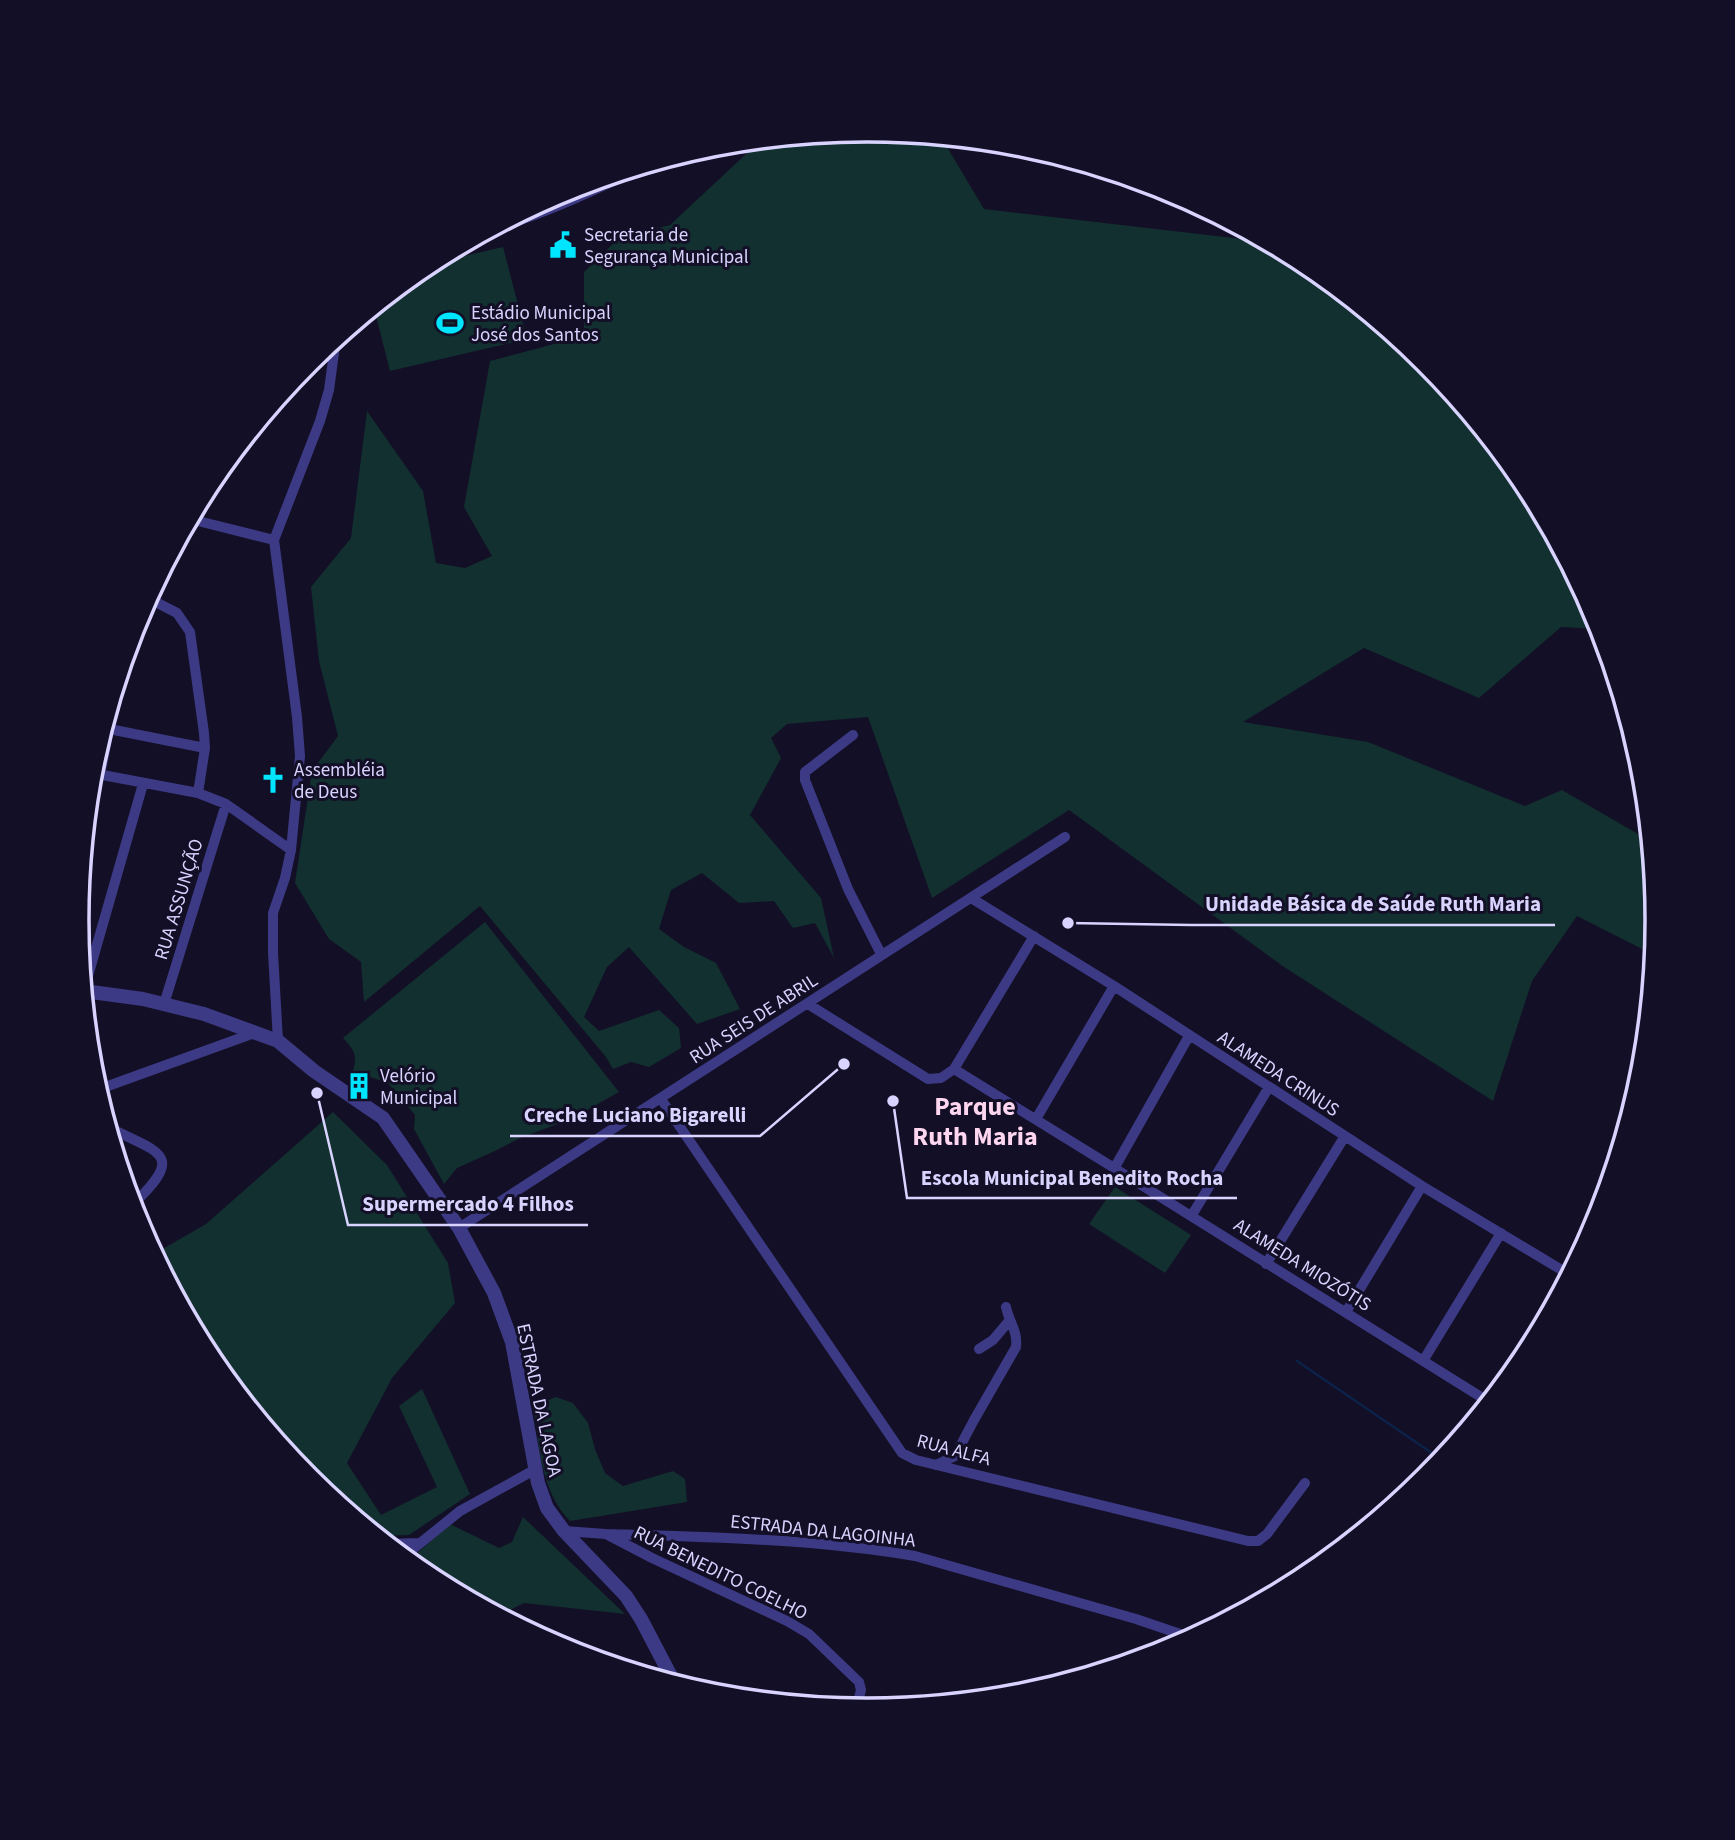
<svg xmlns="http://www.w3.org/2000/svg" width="1735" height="1840" font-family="'Source Sans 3',sans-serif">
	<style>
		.green { fill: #12302f }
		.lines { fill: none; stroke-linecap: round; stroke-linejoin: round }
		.stream { stroke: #0c2248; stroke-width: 2.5 }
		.minor { stroke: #3d3a85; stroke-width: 10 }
		.tertiary { stroke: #3d3a85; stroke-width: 14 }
		.labels { text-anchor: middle; stroke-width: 6; stroke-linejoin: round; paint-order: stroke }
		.poi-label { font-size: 19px; fill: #d9d4ff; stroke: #130f26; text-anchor: start }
		.street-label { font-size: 19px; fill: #d9d4ff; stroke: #130f26 }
		.district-label { font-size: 26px; font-weight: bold; fill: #ffd6f0; stroke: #130f26 }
		.rim { fill: none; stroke: #d9d4ff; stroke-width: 3.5 }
		.leader { fill: none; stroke: #d9d4ff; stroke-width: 2.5 }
		.callout-dot { fill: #d9d4ff; stroke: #130f26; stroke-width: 2.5 }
		.callout-label { font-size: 21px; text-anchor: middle; font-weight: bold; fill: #d9d4ff; stroke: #130f26; stroke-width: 6; stroke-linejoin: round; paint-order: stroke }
	</style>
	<rect width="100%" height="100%" fill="#130f26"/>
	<path class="green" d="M868 130 941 137 984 209 1268 242 1307 263 1427 361 1525 481 1598 618 1601 629 1561 627 1479 698 1364 648 1243 722 1368 742 1525 806 1562 790 1650 841 1654 875 1651 877C1660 903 1657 929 1654 955L1577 916 1532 981 1493 1101 1284 967 1069 810 932 898 868 717 787 724 771 738 781 758 750 815 821 898 834 958 815 923 793 928 774 901 739 903 702 873 671 890 659 929 684 947 716 963 740 1009 697 1024 629 947 607 967 584 1017 599 1031 659 1010 679 1028 681 1048 649 1067 631 1062 613 1069 606 1057 480 906 364 1002 361 962 329 939 295 883 312 771 338 736 319 661 311 587 351 538 367 411 423 491 436 563 465 568 492 556 464 507 490 361 584 336V272L619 238 670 225 761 140Z
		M503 247 527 339 390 371 374 308 425 265Z
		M485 922 619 1092 571 1119 520 1138 495 1151 457 1168 444 1184 414 1129 415 1115 388 1083 353 1071C358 1055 354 1050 343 1038Z
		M333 1112 387 1165 448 1263 455 1303 392 1378 347 1463 381 1515 437 1487 399 1406 422 1389 470 1494 409 1535 379 1536 308 1479 210 1359 154 1254 206 1224Z
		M1115 1187 1191 1235 1165 1273 1089 1224Z
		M556 1397 573 1403 588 1423 595 1449 605 1473 623 1486 673 1471 685 1479 687 1502 570 1521C541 1492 539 1445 533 1406Z
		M523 1517 625 1614 524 1603 506 1612 503 1617 428 1577 408 1561 450 1524 499 1548 512 1542Z"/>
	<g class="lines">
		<path class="stream" d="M697 151 711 146
			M1297 1361 1442 1460"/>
		<path class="minor" d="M687 153C702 158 718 154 729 143
			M489 230C545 214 595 190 647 165
			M190 519 274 540
			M148 598 177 613 190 632 204 733 205 748 198 793
			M109 729 205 748
			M853 735 805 772V780L848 889 881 954
			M92 773 198 793 226 804 291 850
			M100 775 109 729V709
			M971 898 1114 986 1422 1186 1570 1275
			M84 990 143 784
			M164 1004 226 804
			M808 1004 928 1079 941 1078 954 1069 1034 936
			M278 1041 273 953V913L285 878 291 850 300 756 297 717 274 540 320 421 329 390 336 338
			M954 1069C1133 1179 1311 1291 1489 1402
			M97 1090 257 1032
			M661 1099 902 1453 916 1460 1248 1541H1258L1267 1534 1305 1483
			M1036 1119 1114 986
			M108 1127C158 1153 188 1153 132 1205
			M1115 1167 1189 1036
			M1192 1215 1269 1087
			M459 1228 1065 837
			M1266 1264 1345 1136
			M1346 1312 1422 1186
			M979 1349 993 1340 1009 1321
			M1423 1361 1501 1233
			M936 1465 955 1456 974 1420 1016 1347C1018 1331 1009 1322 1006 1307
			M564 1531 606 1534 652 1558 787 1621 809 1634 859 1682 861 1690 856 1709
			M606 1534C709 1537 813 1539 915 1556L1136 1619 1192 1638
			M387 1544 420 1543
			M403 1557 460 1511 536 1469"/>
		<path class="tertiary" d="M84 991 143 999 204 1014 278 1041 314 1071 383 1118 459 1228 494 1293 512 1342 538 1483 547 1508 564 1531 626 1596 641 1619 675 1684"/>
	</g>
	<defs>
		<symbol id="civic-bare" viewBox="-9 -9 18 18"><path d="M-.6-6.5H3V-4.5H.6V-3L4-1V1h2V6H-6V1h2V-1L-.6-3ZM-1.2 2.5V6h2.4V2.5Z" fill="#00e5ff" stroke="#130f26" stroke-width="2.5" paint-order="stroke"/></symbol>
		<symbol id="stadium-bare" viewBox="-9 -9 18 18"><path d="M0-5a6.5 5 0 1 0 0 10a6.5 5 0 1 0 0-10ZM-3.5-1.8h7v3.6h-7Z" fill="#00e5ff" stroke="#130f26" stroke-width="2.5" paint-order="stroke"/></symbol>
		<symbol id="church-bare" viewBox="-9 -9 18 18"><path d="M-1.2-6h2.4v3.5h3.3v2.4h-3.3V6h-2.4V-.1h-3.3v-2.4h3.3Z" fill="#00e5ff" stroke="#130f26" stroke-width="2.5" paint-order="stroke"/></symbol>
		<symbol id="building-bare" viewBox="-9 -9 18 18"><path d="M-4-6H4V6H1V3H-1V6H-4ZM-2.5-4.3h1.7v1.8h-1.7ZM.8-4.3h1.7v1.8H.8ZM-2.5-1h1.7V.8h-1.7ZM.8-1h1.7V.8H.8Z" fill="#00e5ff" stroke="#130f26" stroke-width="2.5" paint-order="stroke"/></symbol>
	</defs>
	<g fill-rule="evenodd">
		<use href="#civic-bare" x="544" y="226" width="38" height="38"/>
		<use href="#stadium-bare" x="431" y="304" width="38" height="38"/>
		<use href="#church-bare" x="254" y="761" width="38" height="38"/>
		<use href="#building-bare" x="340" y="1067" width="38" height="38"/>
	</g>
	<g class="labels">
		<g class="poi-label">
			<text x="584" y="241">Secretaria de<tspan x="584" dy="22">Segurança Municipal</tspan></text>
			<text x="471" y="319">Estádio Municipal<tspan x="471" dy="22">José dos Santos</tspan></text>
			<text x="294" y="776">Assembléia<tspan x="294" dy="22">de Deus</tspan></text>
			<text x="380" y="1082">Velório<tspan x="380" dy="22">Municipal</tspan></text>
		</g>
		<g class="street-label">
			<text transform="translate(178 899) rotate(-73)" y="7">RUA ASSUNÇÃO</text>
			<text transform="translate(753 1018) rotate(-33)" y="7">RUA SEIS DE ABRIL</text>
			<text transform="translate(1279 1073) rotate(33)" y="7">ALAMEDA CRINUS</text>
			<text transform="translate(1303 1264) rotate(32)" y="7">ALAMEDA MIOZÓTIS</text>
			<text transform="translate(540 1400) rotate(78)" y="7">ESTRADA DA LAGOA</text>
			<text transform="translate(954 1449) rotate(15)" y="7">RUA ALFA</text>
			<text transform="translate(823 1530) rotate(6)" y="7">ESTRADA DA LAGOINHA</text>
			<text transform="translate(721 1572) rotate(26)" y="7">RUA BENEDITO COELHO</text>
		</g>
		<g class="district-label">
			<text x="975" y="1115">Parque<tspan x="975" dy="30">Ruth Maria</tspan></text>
		</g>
	</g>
	<path d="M0 0H1735V1840H0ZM89 920a778 778 0 1 1 1556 0a778 778 0 1 1-1556 0Z" fill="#130f26" fill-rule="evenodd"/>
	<path class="rim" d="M89 920a778 778 0 1 1 1556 0a778 778 0 1 1-1556 0Z"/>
	<path class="leader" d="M1068 923L1191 925H1555M844 1064L760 1136H510M893 1101L907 1198H1237M317 1093L348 1225H588"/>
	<g class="callout-dot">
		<circle cx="1068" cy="923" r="7"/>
		<circle cx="844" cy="1064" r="7"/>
		<circle cx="893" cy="1101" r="7"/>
		<circle cx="317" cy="1093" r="7"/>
	</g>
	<g class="callout-label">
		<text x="1373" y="911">Unidade Básica de Saúde Ruth Maria</text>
		<text x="635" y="1122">Creche Luciano Bigarelli</text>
		<text x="1072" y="1185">Escola Municipal Benedito Rocha</text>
		<text x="468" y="1211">Supermercado 4 Filhos</text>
	</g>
</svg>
